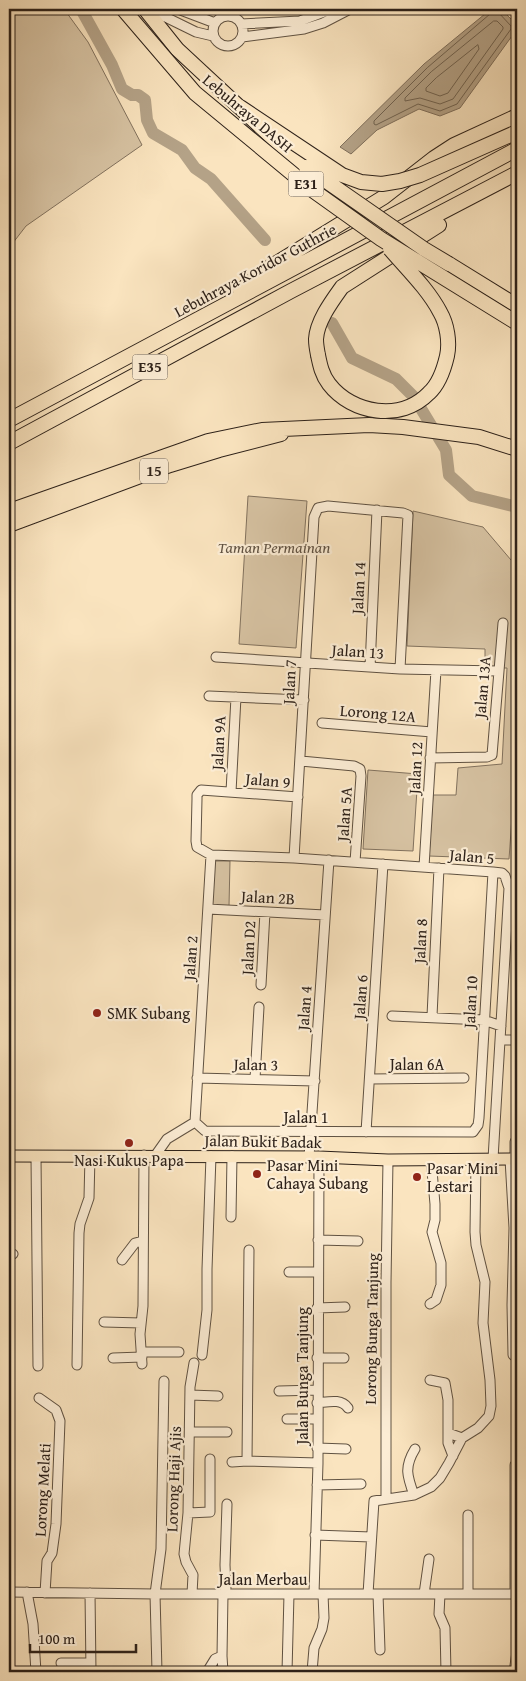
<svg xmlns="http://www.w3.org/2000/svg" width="526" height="1681" font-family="'Gentium Book Plus',serif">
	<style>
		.green { fill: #d7c3a3; stroke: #82725e }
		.water { fill: #b4a287; stroke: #7e6e5b }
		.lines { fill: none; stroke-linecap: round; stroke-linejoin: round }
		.shore { stroke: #706250; stroke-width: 1 }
		.river { stroke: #b4a287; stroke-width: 12 }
		.minor-casing { stroke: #605242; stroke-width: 11 }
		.major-casing { stroke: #2d2119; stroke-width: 13 }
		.highway-casing { stroke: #2d2119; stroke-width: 16 }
		.minor { stroke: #fcedd5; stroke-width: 9 }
		.major { stroke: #fae4bf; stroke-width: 11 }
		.highway { stroke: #fae4bf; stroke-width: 14 }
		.highway-bridge-casing { stroke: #2d2119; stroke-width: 16; stroke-linecap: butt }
		.highway-bridge { stroke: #fae4bf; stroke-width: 14 }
		.poi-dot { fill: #8f2418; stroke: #fcedd5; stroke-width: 2 }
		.labels { text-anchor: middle; stroke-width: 4.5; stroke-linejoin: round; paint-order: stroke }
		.shield { fill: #fcedd5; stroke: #6b5e51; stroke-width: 1 }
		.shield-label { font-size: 15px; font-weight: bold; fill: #2d2119 }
		.street-label { font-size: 16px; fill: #2d2119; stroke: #fcedd5 }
		.park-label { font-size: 16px; font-style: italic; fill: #605242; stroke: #fcedd5 }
		.poi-label { font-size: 16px; fill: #2d2119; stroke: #fcedd5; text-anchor: start }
	</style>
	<rect width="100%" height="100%" fill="#fae4bf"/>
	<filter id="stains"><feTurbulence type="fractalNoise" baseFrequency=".004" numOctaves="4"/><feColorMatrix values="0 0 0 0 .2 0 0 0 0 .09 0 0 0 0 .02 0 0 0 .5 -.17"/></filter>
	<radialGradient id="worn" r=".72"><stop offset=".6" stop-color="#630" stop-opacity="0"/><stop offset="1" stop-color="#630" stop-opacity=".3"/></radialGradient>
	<path class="green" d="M9 9H64L88 42 142 145 26 226 9 248Z
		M248 496 307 501 296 648 239 644Z
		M413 511 483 527 511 560H517V747L509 859 429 856 433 795H456L458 768 502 764 507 668H485V649L407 646Z
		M368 770 418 774 413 851 363 849Z
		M212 861H230L229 906H210Z"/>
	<path class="water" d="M491 9H501L517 25V29L460 108 440 116 419 109 377 130 351 154 340 147 424 64Z"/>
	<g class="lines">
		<path class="shore" d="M494 11 498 12 511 26V29L457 104 440 111 418 104 376 125 374 124V121L427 68Z
			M494 21H497L503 27V29L453 99 440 104 420 98 405 101V98L431 72Z
			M478 45 479 49 448 93 440 96 426 91V88L436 78Z"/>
		<path class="river" d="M81 9 112 65 122 89 132 95H138L145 100 147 120 153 133 182 150 195 168 211 179 265 240
			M332 323 352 358 396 379 414 397 446 450 449 475 472 496 517 507"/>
		<defs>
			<path id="minor" d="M149 9 196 32 213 36
				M178 9 215 23
				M213 31a15 15 0 1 1 30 0a15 15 0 1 1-30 0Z
				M241 24 300 21 332 9
				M242 37 304 29 323 23 350 9
				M216 657 400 669 498 671
				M370 667 377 510
				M209 696 304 700
				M322 723 432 732
				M430 758 487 757 492 755 503 623
				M301 761 354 766 360 769 361 776 355 862
				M231 792 236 697
				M298 797 201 790 197 795V799L196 841 197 847 211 855 294 858 493 872 502 873 505 876 509 888 493 1159
				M294 858 314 517 318 508 328 506 403 513 408 515 400 669
				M424 867 436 670
				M208 909 325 915
				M261 985 265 912
				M392 1016 484 1020 501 1026
				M432 1016 439 868
				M500 1040H517
				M197 1078 315 1081
				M255 1079 259 1007
				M370 1079 464 1078
				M195 1122 205 1131 473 1132 478 1125 479 1118 493 872
				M195 1122 211 855
				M366 1132 383 864
				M36 1156 38 1366
				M155 1156 167 1139 195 1122
				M309 1157 329 860
				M510 1159 514 1228 512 1305 513 1355
				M515 1159V1142L517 1138
				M231 1217 232 1156
				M318 1240 358 1241
				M9 1253 13 1254
				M122 1260 135 1243 143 1241
				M289 1272H318
				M430 1304 436 1300 441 1285V1263L432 1232 435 1220V1204L431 1160
				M317 1308 345 1307
				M104 1322 141 1323
				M141 1352H179
				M202 1355 207 1310V1269L211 1156
				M113 1358 142 1357
				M317 1358H344
				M142 1364 140 1334 143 1306 144 1155
				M77 1365 79 1233 80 1224 89 1198 90 1156
				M430 1380 445 1383 448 1400V1433L462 1438
				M279 1391 317 1390
				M190 1395 218 1396
				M39 1398 56 1410 60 1421 56 1524 52 1553 47 1561 45 1593
				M317 1403C328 1402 341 1398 348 1408
				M287 1419H317
				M190 1432H227
				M448 1433V1443L453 1456
				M317 1448 346 1449
				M247 1461 249 1250
				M232 1462 247 1461 318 1463
				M317 1485 361 1484
				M414 1495C407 1476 404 1467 415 1449
				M386 1498V1283L388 1160
				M188 1513 210 1512V1459
				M468 1515V1594
				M315 1535 371 1537
				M9 1592 155 1594H517
				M27 1592 33 1624 36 1672
				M90 1593 91 1672
				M192 1594 193 1575 186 1562 184 1554 188 1513 190 1387 194 1363
				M314 1594 318 1463 319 1157
				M368 1594 374 1501 414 1495 431 1487 440 1478 449 1463 462 1438 478 1428 489 1416 491 1406 490 1380 483 1323 485 1282 476 1245 475 1232 476 1159
				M378 1594 380 1650
				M424 1594 429 1559
				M440 1594 439 1614 445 1628 446 1672
				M515 1594V1465
				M222 1656 223 1672
				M61 1663H91
				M157 1672 155 1594 161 1549 164 1381
				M207 1672 215 1659 222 1656 223 1594 226 1588 225 1565 227 1504
				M287 1672 289 1594
				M312 1672 314 1648 322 1629 324 1618 323 1594
				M514 1672 517 1652"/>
			<path id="major" d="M9 1156 319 1157 388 1160 517 1159"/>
			<path id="highway" d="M145 9 177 49 293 157 306 167
				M449 264 517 306
				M240 291 267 269 384 197 434 158 454 145 517 116
				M318 355C317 350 316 344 316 339 317 321 332 301 342 287L439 225
				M9 420 517 149
				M9 443 291 291 517 173
				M9 511 208 441 262 430 369 425 403 427 479 437 517 449
				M9 525 170 465 219 450 281 434"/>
		</defs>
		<use href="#minor" class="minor-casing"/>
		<use href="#major" class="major-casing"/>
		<use href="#highway" class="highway-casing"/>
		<use href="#minor" class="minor"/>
		<use href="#major" class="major"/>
		<use href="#highway" class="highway"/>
		<defs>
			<path id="highway-bridge" d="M123 9 195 93 311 189 381 239 517 323
				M240 107 342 175 361 182 382 184 400 181 420 175 517 132
				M306 167 424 249 449 264
				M318 355C320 365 322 375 329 384 352 414 401 422 429 393 439 384 444 369 447 356 450 342 447 324 440 312 428 289 407 269 390 249"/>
		</defs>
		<use href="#highway-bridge" class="highway-bridge-casing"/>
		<use href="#highway-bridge" class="highway-bridge"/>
	</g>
	<g class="poi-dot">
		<circle cx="97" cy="1013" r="5"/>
		<circle cx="129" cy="1143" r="5"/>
		<circle cx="257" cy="1174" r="5"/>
		<circle cx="417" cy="1177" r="5"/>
	</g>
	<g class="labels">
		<g class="shield">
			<rect x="288.5" y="171.5" width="35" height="25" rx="4"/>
			<rect x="132.5" y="354.5" width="35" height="25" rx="4"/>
			<rect x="140" y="458.5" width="28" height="25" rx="4"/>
		</g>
		<g class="shield-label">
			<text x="306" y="189">E31</text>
			<text x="150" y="372">E35</text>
			<text x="154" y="476">15</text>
		</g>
		<g class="street-label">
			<text transform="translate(248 113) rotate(40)" y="6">Lebuhraya DASH</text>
			<text transform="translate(255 270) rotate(-28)" y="6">Lebuhraya Koridor Guthrie</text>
			<text transform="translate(358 588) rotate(-87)" y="6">Jalan 14</text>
			<text transform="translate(358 651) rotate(4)" y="6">Jalan 13</text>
			<text transform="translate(289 682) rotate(-87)" y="6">Jalan 7</text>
			<text transform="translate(482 687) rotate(-85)" y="6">Jalan 13A</text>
			<text transform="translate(378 713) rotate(5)" y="6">Lorong 12A</text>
			<text transform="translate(218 743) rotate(-87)" y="6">Jalan 9A</text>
			<text transform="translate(415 768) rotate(-87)" y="6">Jalan 12</text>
			<text transform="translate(268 780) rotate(5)" y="6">Jalan 9</text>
			<text transform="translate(344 814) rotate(-86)" y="6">Jalan 5A</text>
			<text transform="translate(472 856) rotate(5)" y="6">Jalan 5</text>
			<text transform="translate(268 897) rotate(3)" y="6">Jalan 2B</text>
			<text transform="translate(420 941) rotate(-87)" y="6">Jalan 8</text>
			<text transform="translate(248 948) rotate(-87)" y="6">Jalan D2</text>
			<text transform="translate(190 958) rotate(-86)" y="6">Jalan 2</text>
			<text transform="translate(360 997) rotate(-86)" y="6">Jalan 6</text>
			<text transform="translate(470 1002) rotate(-87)" y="6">Jalan 10</text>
			<text transform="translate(304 1008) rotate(-86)" y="6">Jalan 4</text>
			<text transform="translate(256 1064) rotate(1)" y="6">Jalan 3</text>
			<text x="417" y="1070">Jalan 6A</text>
			<text x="306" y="1123">Jalan 1</text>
			<text transform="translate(263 1141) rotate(1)" y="6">Jalan Bukit Badak</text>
			<text transform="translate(371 1329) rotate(-89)" y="6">Lorong Bunga Tanjung</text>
			<text transform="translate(302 1376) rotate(-90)" y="6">Jalan Bunga Tanjung</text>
			<text transform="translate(173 1479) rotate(-88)" y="6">Lorong Haji Ajis</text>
			<text transform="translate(42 1490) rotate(-87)" y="6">Lorong Melati</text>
			<text x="263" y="1585">Jalan Merbau</text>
		</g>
		<g class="park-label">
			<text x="274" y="553">Taman Permainan</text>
		</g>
		<g class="poi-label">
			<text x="107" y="1019">SMK Subang</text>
			<text x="129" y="1166" text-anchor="middle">Nasi Kukus Papa</text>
			<text x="267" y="1171">Pasar Mini<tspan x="267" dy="18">Cahaya Subang</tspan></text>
			<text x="427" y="1174">Pasar Mini<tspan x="427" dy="18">Lestari</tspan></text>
		</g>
	</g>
	<rect width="526" height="1681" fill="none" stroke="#fae4bf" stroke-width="30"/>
	<rect x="10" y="10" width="506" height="1661" fill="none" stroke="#2d2119" stroke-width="2.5"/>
	<rect x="15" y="15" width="496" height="1651" fill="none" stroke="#2d2119"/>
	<path d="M30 1644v8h106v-8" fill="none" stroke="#2d2119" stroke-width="2.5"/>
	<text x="38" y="1644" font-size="15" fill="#2d2119" stroke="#fcedd5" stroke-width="4" paint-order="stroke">100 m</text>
	<rect width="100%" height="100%" filter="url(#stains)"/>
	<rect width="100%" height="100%" fill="url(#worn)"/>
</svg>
